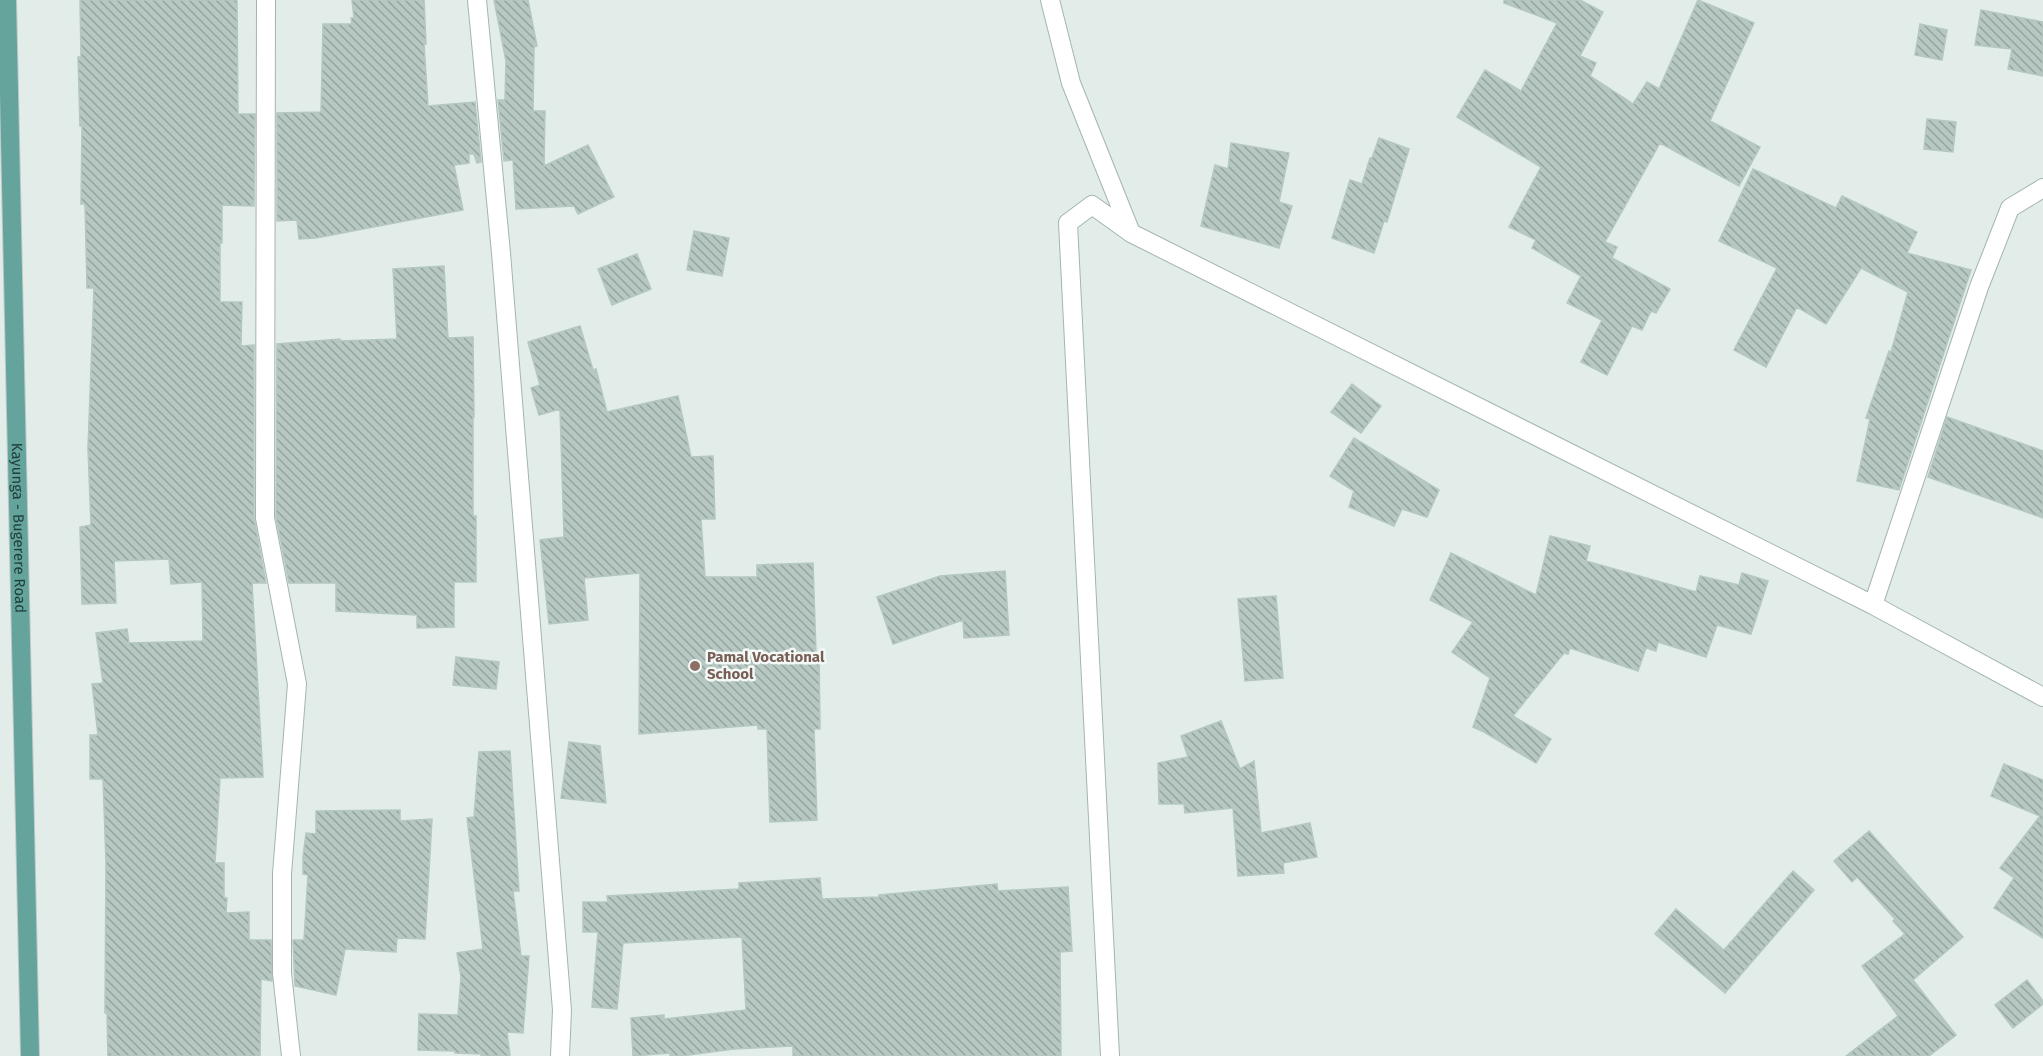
<svg xmlns="http://www.w3.org/2000/svg" width="2043" height="1056" font-family="'Fira Sans',sans-serif">
	<style>
		.building { fill: url(#building-back-hatch); stroke: #b4c7c1; stroke-width: 1.5 }
		.lines { fill: none; stroke-linecap: round; stroke-linejoin: round }
		.street-casing { stroke: #a4b5b1; stroke-width: 20 }
		.primary-casing { stroke: #c1c9c8; stroke-width: 20 }
		.street { stroke: #fff; stroke-width: 18 }
		.primary { stroke: #64a49c; stroke-width: 18 }
		.education-dot { fill: #8d6e63; stroke: #f3f9f7; stroke-width: 2 }
		.labels { text-anchor: middle; stroke-width: 5; stroke-linejoin: round; paint-order: stroke }
		.street-label { font-size: 15px; fill: #213f3a; stroke: #f3f9f7 }
		.education-label { font-size: 15px; font-weight: bold; fill: #785e54; stroke: #f3f9f7; text-anchor: start }
	</style>
	<defs>
		<pattern id="building-back-hatch" width="6" height="6" patternUnits="userSpaceOnUse" patternTransform="scale(1.5)"><rect width="6" height="6" fill="#b7c8c3"/><path d="M-1 5l2 2M0 0l6 6M5-1l2 2" fill="none" stroke="#94a49f"/></pattern>
	</defs>
	<rect width="100%" height="100%" fill="#e2ede9"/>
	<path class="building" d="M80 0H237L238 114H255L254 206 222 205V243H220V302H242L241 346 254 345V518L266 583H252L263 777 220 778 215 863H224V898H227L226 913 249 912V940H271L272 981 261 979 260 1056H108L107 1013H105L106 862 103 779H90V735H98L92 684 103 683 96 633 127 629 129 643 203 641 202 582 171 584 169 559 114 561 116 603 82 604 80 527 91 525 88 448 94 288H87L85 204H81L82 126H80L78 57H81Z
		M352 0H424L426 44H424L428 106 475 102 481 162 477 163 474 154H469V163L454 165 463 210 316 238 299 239 297 220 277 221V113L321 112 323 24H352L351 18H354Z
		M494 0H528L537 46 534 47 533 111H545L544 166 588 145 614 197 578 214 574 206 516 209 513 160 504 161 498 100H505L506 61Z
		M1504 0H1580L1603 12 1580 56 1596 63 1590 76 1633 104 1647 82 1659 89 1698 0 1754 23 1710 121 1760 147 1739 186 1660 143 1605 242 1617 247 1612 258 1670 289 1656 313 1651 311 1642 330 1632 326 1607 375 1581 362 1602 320 1567 303 1581 276 1532 248 1536 240 1509 227 1541 167 1457 117 1485 70 1521 91 1557 23 1504 3Z
		M1981 10 2043 22V76L2008 69 2012 49 1975 45Z
		M1920 24 1947 30 1942 60 1915 55Z
		M1927 119 1956 122 1953 152 1924 149Z
		M1379 138 1409 149 1387 222 1384 221 1374 253 1332 238 1350 180 1362 184 1370 158H1372Z
		M1231 143 1289 153 1279 202 1292 206 1279 248 1201 226 1215 165 1228 169Z
		M1753 169 1836 208 1842 196 1917 232 1907 253 1971 270 1899 490 1857 481 1870 419 1866 418 1889 351 1891 352 1908 292 1861 268 1826 324 1797 307 1766 367 1734 350 1777 268 1719 241Z
		M694 231 729 238 722 276 687 270Z
		M637 254 651 289 612 305 598 269Z
		M444 266 448 338 473 337 474 417H473V516H476V582H454V627L417 628V615L336 611V583H289L276 517 277 344 340 339V341L397 339 393 269Z
		M580 326 593 370 596 369 607 412 678 396 691 457 713 456 715 519H701L705 577H757V565L813 563 816 653H819L820 729H814L817 820 770 822 767 729H758V725L639 734 640 573 584 578 588 620 549 624 540 540 564 537 560 409 539 415 531 388 540 385 528 342Z
		M1352 384 1381 406 1361 433 1331 412Z
		M1947 417 2043 451V518L1928 477Z
		M1354 438 1439 490 1427 517 1402 509 1394 526 1349 507 1354 491 1330 476Z
		M1550 536 1590 546 1586 561 1696 592 1700 576 1739 585 1742 573 1768 581 1751 634 1717 625 1706 657 1658 642 1656 651 1646 648 1638 671 1570 648 1568 654 1564 653 1513 716 1551 739 1536 763 1484 732 1473 727 1490 678 1452 652 1473 622 1430 600 1451 553 1536 595Z
		M1005 571 1009 635 964 638 963 620 893 644 877 597 940 576Z
		M1276 596 1283 678 1245 681 1238 599Z
		M456 657 499 662 496 689 453 685Z
		M1221 721 1240 769 1254 761 1261 833 1310 823 1317 857 1283 863 1284 873 1238 876 1233 808 1185 813 1184 804H1159L1158 763 1188 757 1181 736Z
		M569 742 600 746 606 803 561 798Z
		M510 751 519 891H513L521 956H529L523 1033 507 1032 510 1056H481V1054L455 1053V1051L418 1050 419 1014 458 1015 461 977 457 953 483 949 467 818 474 817 479 752Z
		M2004 764 2043 780V938L1994 908 2014 878 2000 868 2040 816 1991 796Z
		M400 810V821L432 819 425 939 397 938 396 952 345 949 336 995 295 986 293 940H304L308 875 303 874V857L306 833 316 834V811Z
		M1869 831 1963 937 1913 980 1956 1035 1929 1056H1846L1898 1016 1862 966 1905 934 1893 921 1895 919 1857 877 1852 882 1834 861Z
		M1793 871 1814 890 1725 993 1655 934 1676 909 1724 950Z
		M820 878 822 899 879 897V895L997 884 998 891 1068 887 1072 951 1060 952 1061 1056H793V1046L734 1049 681 1056H670V1053L633 1056 631 1018 664 1015V1019L746 1010 742 937 623 943 617 1009 592 1007 598 932H583V902H608L607 896 739 889V883Z
		M2027 980 2043 1001V1004L2013 1028 1995 1005Z"/>
	<g class="lines">
		<defs>
			<path id="street" d="M266 0 265 518 297 684 282 874V973L291 1056
				M477 0 501 253 562 1010 560 1056
				M1050 0 1071 83 1131 233 1092 205 1068 223 1110 1056
				M1131 233 1873 605 2043 697
				M1873 605 1979 287 2010 208 2043 188"/>
			<g id="primary">
				<path id="s1" d="M7 0 30 1056"/>
			</g>
		</defs>
		<use href="#street" class="street-casing"/>
		<use href="#primary" class="primary-casing"/>
		<use href="#street" class="street"/>
		<use href="#primary" class="primary"/>
	</g>
	<circle class="education-dot" cx="695" cy="666" r="6"/>
	<g class="labels">
		<g class="street-label">
			<text dy="5" stroke="none"><textPath href="#s1" startOffset="528">Kayunga - Bugerere Road</textPath></text>
		</g>
		<g class="education-label">
			<text x="707" y="662">Pamal Vocational<tspan x="707" dy="17">School</tspan></text>
		</g>
	</g>
</svg>
